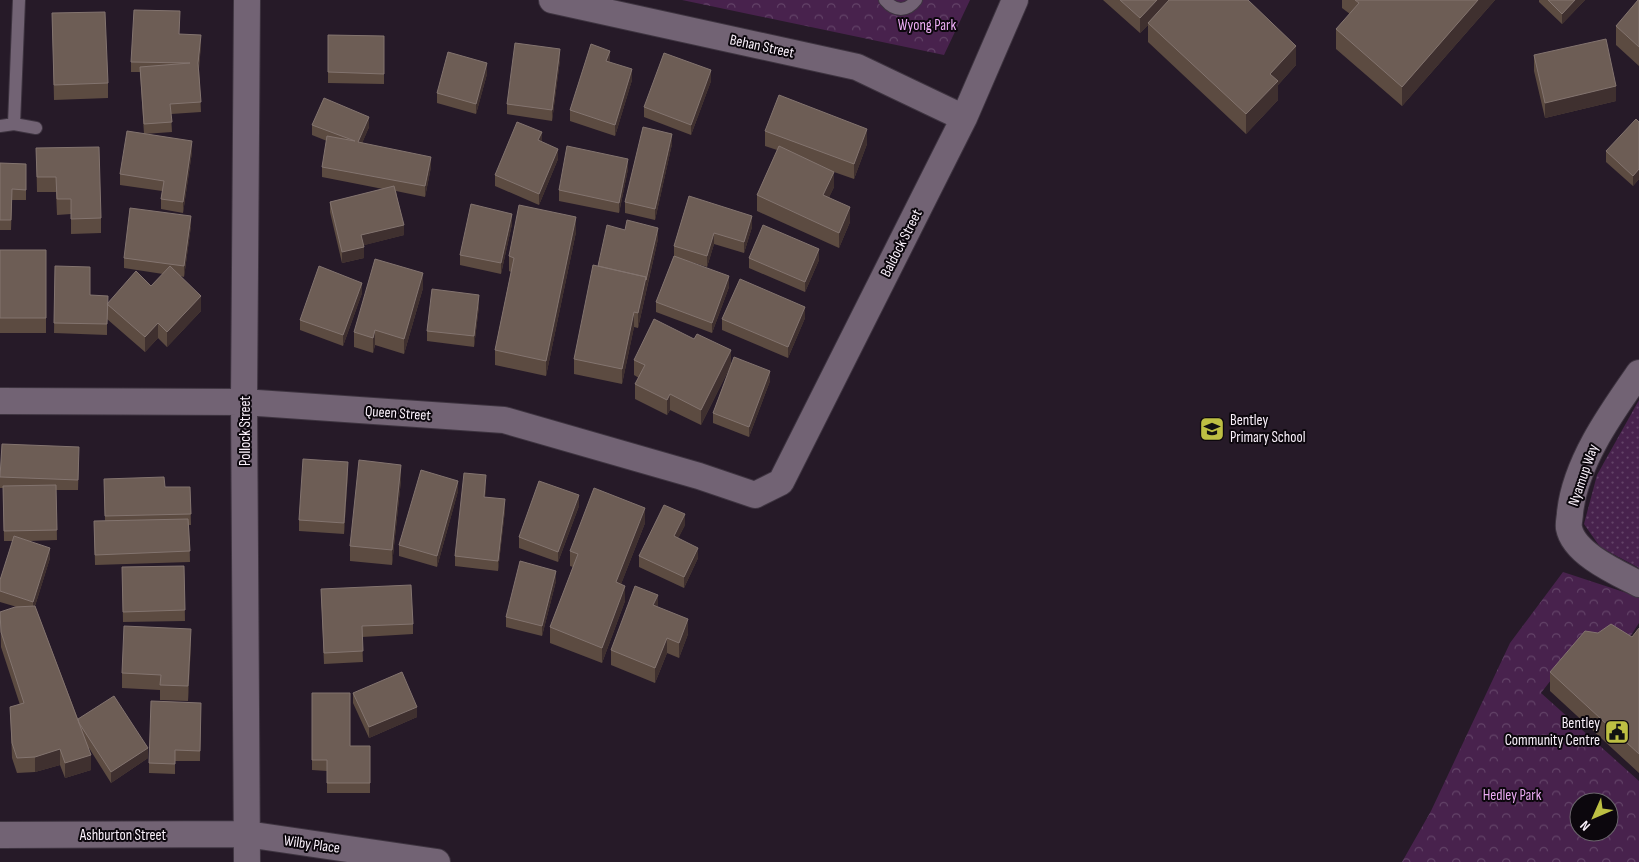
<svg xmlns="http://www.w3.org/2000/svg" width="1639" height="862" font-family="'Sofia Sans Condensed',sans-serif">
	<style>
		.grass { fill: url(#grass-dots) }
		.park { fill: url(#park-crowns); fill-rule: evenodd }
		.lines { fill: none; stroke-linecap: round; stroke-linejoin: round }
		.service-casing { stroke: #3e3440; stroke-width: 14 }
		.minor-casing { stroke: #3e3440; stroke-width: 28 }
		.service { stroke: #726374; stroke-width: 12 }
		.minor { stroke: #726374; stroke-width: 26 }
		.wall { fill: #5c4b41 }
		.shaded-wall { fill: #3f302f }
		.building { fill: #6d5d55; stroke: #83746f }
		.labels { text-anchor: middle; stroke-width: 4; stroke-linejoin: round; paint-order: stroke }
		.park-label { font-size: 15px; fill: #eaaaf2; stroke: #0c070d }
		.street-label { font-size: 15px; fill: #faf1fb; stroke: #0c070d }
		.poi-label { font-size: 15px; fill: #faf1fb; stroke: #0c070d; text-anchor: start }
	</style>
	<defs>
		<pattern id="grass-dots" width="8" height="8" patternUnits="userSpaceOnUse" patternTransform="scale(1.25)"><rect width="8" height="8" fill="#48224d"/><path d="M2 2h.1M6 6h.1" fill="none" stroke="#634368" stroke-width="1.8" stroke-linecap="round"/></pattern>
		<pattern id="park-crowns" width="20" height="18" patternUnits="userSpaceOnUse" patternTransform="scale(1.25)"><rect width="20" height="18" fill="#48224d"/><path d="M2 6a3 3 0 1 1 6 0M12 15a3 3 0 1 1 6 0" fill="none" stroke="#634368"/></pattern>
	</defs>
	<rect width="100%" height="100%" fill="#261a28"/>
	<path class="grass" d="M1639 400V568L1600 547 1584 524 1597 475Z"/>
	<path class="park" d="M682 0H970L944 55Z
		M1563 572 1639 597V623L1628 640 1588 632 1541 693 1639 781V862H1402L1431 811 1510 643ZM1579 802H1609V832H1579Z"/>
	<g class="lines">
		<defs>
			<path id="service" d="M885 0C895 12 907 12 916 0
				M14 124 36 128
				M0 126 14 124 19 0"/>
			<path id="minor" d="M247 0 244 402 247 862
				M552 0 857 67 964 118
				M1639 373C1611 413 1575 463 1570 513 1570 517 1568 524 1569 528 1574 554 1618 573 1639 584
				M0 401 244 402 504 420 699 476 755 495 781 482 964 118 1015 0
				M0 835 246 834 437 862"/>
		</defs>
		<use href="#service" class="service-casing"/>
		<use href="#minor" class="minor-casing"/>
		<use href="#service" class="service"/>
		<use href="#minor" class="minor"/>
	</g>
	<path class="wall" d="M1103 0H1248L1296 65 1278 85V100L1246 134 1148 42V25L1140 33Z
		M1342 0H1495L1402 106 1336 49V29L1350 14 1342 8Z
		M1539 0H1585L1562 24 1539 2Z
		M1639 0V66L1616 45V26Z
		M52 13 108 83V98L54 100Z
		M180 34 201 45 199 69 201 112 171 114 172 132 144 134 140 72H131V62Z
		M328 35 384 36V84L328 83Z
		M1534 55 1616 101 1545 118 1534 71Z
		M560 60 552 121 507 114V104Z
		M610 61V62L632 80 615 136 570 121V110Z
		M487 74 476 114 437 103V93Z
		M711 81 691 135 644 117V107Z
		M1639 122V179L1633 186 1606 162V151Z
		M312 125 369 127 362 143 431 167 425 197 396 191 404 235 364 245V258L342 263 330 212V202L383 189 322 177V167L327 141 312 135Z
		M765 131 867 144 854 179 834 172V187L829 197 850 222 839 248 757 211V195L777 150 765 146Z
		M672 144 655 220 625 213V202Z
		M36 148 101 218V233L71 234V214L57 215 56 192H37Z
		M192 152 183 213 161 209V199L162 191 120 185V174Z
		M558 159 539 205 495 186V175Z
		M0 163 26 164V200H12L11 230H0Z
		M628 169 619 213 559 201V190Z
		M689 196 752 227 744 253 714 244 707 267 681 259 729 287 712 333 656 312V302L674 256V246Z
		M512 224 501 274 460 265V255Z
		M191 226 184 277 180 276 201 311 167 347 158 338 145 352 107 319V335L54 333 55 266 90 295 108 304 151 286 163 274 124 268V258Z
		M576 232 546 376 495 365V350L511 272 509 271V256Z
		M658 239 638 328 634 327 622 384 574 374V359L598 266Z
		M0 250H46V333H0Z
		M749 258 819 260 805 292 749 268Z
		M423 288 404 354 375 345 373 353 354 347V332Z
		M362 293 343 346 300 330V320Z
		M479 306 474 347 427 341V331Z
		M805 318 788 358 722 330V319Z
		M634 360 731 365 770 381 749 437 713 423V413L730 367 701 425 670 410 667 415 635 399V384L639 378 634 375Z
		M79 457 78 490H56L57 540 29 541 50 558 35 606 78 719 148 758 111 783 89 748 91 770 65 778 60 765 35 772 17 773 12 758 10 707 20 705 1 647 0 612 17 607 0 602V580L13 541H4L3 488H0V477Z
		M348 473 344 534 299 531V520Z
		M104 479 165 487H190L191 525H189L190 562 95 565 94 521H105Z
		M401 480 392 565 350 561V546Z
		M486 486 485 497 505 510 498 571 455 566V556Z
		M458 491 437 567 399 556V545Z
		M579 506 558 562 519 548V537Z
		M645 523 621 584 625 601 602 663 550 643V627L573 567 570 566V551Z
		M685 525 678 538 698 558 684 588 639 567V556Z
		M184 566 185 621 123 622 122 567Z
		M556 581 542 636 506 627V617Z
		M321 589 413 624V634L362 637 363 662 324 664Z
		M658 607 688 634 679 658 667 653 655 683 611 665V650Z
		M1639 628V773L1550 691V672L1598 633 1632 637Z
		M191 644 188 701 160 700V690L122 688V673Z
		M312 693 350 746H370V793H327V771L312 770Z
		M353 693 417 717 369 738 353 703Z
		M201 703 200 761H175V774L149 773V763Z"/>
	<path class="shaded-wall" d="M1157 0H1171L1148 23V25L1140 33V18Z
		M1478 0H1495L1402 106V87Z
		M1575 0H1585L1562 24V14Z
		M201 35V45L198 74V63Z
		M1296 46V65L1278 85V100L1246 134V114L1270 74Z
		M560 49V60L552 121V110Z
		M610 51V61L606 72V61Z
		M487 63V74L476 114V104Z
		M632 69V80L615 136V125Z
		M711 70V81L691 135V125Z
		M1616 86V101L1545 118V103Z
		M369 117V127L358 153V142Z
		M867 129V144L854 179V164Z
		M542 132V142L538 140Z
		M672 134V144L655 220V209Z
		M192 141V152L183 213V202Z
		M558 149V159L539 205V194Z
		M431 157V167L425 197V186Z
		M628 159V169L619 213V203Z
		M1639 169V179L1633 186V176Z
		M834 172V187L823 210V195Z
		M850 207V222L839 248V233Z
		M512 214V224L501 274V263Z
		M191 216V226L184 277V266Z
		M752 216V227L744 253V242Z
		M576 217V232L546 376V361Z
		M404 225V235L361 246V235Z
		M658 228V239L646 291V280Z
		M714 233V244L707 267V256Z
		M364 247V258L342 263V252Z
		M819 249V260L805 292V282Z
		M423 273V288L404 354V339Z
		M729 276V287L712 333V323Z
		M646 277V292L638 328V313Z
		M362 283V293L343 346V335Z
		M479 295V306L474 347V336Z
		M201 296V311L167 347V332Z
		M805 307V318L788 358V347Z
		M634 312V327L622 384V369Z
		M158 323V338L145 352V337Z
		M375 330V345L373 353V338Z
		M731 350V365L701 425V410Z
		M770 371V381L749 437V427Z
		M670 394V410L667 415V400Z
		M348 462V473L344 534V523Z
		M401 465V480L392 565V550Z
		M486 475V486L484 507V497Z
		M458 481V491L437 567V556Z
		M579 495V506L558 562V552Z
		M505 499V510L498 571V561Z
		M645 508V523L616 597V582Z
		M685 514V525L674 547V536Z
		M50 548V558L33 612V602Z
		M698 548V558L684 588V577Z
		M556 571V581L542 636V626Z
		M625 586V601L602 663V648Z
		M658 595V610L653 605Z
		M688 619V634L679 658V643Z
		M191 629V644L188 701V686Z
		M667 638V653L655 683V668Z
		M417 707V717L369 738V727Z
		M148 748V758L111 783V772Z
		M60 749V765L35 772V757Z
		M91 755V770L65 778V763Z"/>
	<path class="building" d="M1120 0H1157L1140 18Z
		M1169 0H1248L1296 46 1270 74 1278 81 1246 114 1148 23Z
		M1355 0H1478L1402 87 1336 29 1359 3Z
		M1548 0H1575L1562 14Z
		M1638 0H1639V47L1616 26Z
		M134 10 180 11 179 34 201 35 198 63 201 102 170 104 172 122 144 124 140 67 190 63 131 62Z
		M105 12 108 83 54 85 52 13Z
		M328 35 384 36V74L328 72Z
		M1606 39 1616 86 1545 103 1534 55Z
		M515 43 560 49 552 110 507 104Z
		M591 44 610 51 606 61 632 69 615 125 570 110Z
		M448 52 487 63 476 104 437 93Z
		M664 53 711 70 691 125 644 107Z
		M779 95 867 129 854 164 765 131Z
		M324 98 369 117 358 142 431 157 425 186 322 167 327 136 355 141 312 125Z
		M1636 119 1639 122V169L1633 176 1606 151Z
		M517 122 542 132 538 140 558 149 539 194 495 175Z
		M643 127 672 134 655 209 625 202Z
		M127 131 192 141 183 202 161 199 164 181 120 174Z
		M567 146 628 159 619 203 559 190Z
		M779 146 834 172 823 195 850 207 839 233 757 195Z
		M99 147 101 218 71 219V199H57L56 177H37L36 148Z
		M0 163 26 164V190L12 189 11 220H0Z
		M394 186 404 225 361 235 364 247 342 252 330 202Z
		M689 196 752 216 744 242 714 233 707 256 674 246Z
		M471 204 512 214 501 263 460 255Z
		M519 205 576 217 546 361 495 350 514 258 509 256Z
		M130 208 191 216 184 266 124 258Z
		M627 220 658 228 646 280V277L598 266 607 225 625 230Z
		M763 225 819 249 805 282 749 258Z
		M0 250H46V318H0Z
		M674 256 729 276 712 323 656 302Z
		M375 259 423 273 404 339 375 330 373 338 354 332Z
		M593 265 646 277 638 313 634 312 622 369 574 359Z
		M55 266 90 267V295L108 296 107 324 54 323Z
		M170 266 201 296 167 332 158 323 145 337 107 304 136 271 151 286Z
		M319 266 362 283 343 335 300 320Z
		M740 279 805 307 788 347 722 319Z
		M432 289 479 295 474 336 427 331Z
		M654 319 694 339 697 334 731 350 701 410 670 394 667 400 635 384 645 365 634 360Z
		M734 357 770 371 749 427 713 413Z
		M2 444 79 447 78 480 0 477Z
		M303 459 348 462 344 523 299 520Z
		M359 460 401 465 392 550 350 546Z
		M421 470 458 481 437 556 399 545Z
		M464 473 486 475 484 497 505 499 498 561 455 556Z
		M164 477 165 487H190L191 514 105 516 104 479Z
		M539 481 579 495 558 552 519 537Z
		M56 485 57 530 4 531 3 486Z
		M594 488 645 508 616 582 625 586 602 648 550 627 578 554 570 551Z
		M664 505 685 514 674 536 698 548 684 577 639 556Z
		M188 519 190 551 95 555 94 521Z
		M14 536 50 548 33 602 0 591V580Z
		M520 561 556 571 542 626 506 617Z
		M184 566 185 610 123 612 122 567Z
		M411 585 413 624 362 626 363 651 324 653 321 589Z
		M635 586 658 595 653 605 688 619 679 643 667 638 655 668 611 650Z
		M35 606 91 755 65 763 60 749 35 757 17 758 12 743 10 707 24 703 1 632 0 612 15 607Z
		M1611 624 1632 637 1639 628V754L1550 672 1585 631 1598 633Z
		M124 626 191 629 188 686 160 685 161 675 122 673Z
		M402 672 417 707 369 727 353 693Z
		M312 693H350V746H370V783H327V760H312Z
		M114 696 148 748 111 772 79 723 78 719Z
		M151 701 201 703 200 751 175 750V764L149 763Z"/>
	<defs>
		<symbol id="school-square" viewBox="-11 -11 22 22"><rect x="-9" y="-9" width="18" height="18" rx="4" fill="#bdbf43" stroke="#0c070d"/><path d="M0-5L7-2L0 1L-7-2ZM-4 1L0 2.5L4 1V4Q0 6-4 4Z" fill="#111"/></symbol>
		<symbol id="civic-square" viewBox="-11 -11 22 22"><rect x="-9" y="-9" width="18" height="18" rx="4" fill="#bdbf43" stroke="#0c070d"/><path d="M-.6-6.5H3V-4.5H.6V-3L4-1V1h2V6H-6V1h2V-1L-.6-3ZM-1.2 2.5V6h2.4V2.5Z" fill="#111"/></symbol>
	</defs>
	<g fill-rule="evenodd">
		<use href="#school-square" x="1198" y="415" width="28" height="28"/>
		<use href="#civic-square" x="1603" y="718" width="28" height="28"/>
	</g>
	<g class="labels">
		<g class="park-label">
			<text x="927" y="30">Wyong Park</text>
			<text x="1512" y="800">Hedley Park</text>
		</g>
		<g class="street-label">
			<text transform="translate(762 46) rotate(12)" y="5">Behan Street</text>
			<text transform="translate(901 243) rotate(-63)" y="5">Baldock Street</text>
			<text transform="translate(398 413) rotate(4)" y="5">Queen Street</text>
			<text transform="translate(245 431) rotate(-90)" y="5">Pollock Street</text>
			<text transform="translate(1583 475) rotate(-71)" y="5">Nyamup Way</text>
			<text x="123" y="840">Ashburton Street</text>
			<text transform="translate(312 844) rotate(8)" y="5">Wilby Place</text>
		</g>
		<g class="poi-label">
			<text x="1230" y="425">Bentley<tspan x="1230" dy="17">Primary School</tspan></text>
			<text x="1600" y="728" text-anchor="end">Bentley<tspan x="1600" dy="17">Community Centre</tspan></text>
		</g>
	</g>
	<g transform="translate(1594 817) rotate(225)"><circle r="24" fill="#0c070d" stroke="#6b656c"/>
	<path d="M0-4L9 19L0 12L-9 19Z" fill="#bdbf43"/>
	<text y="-8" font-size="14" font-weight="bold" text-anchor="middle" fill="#faf1fb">N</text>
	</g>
</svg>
